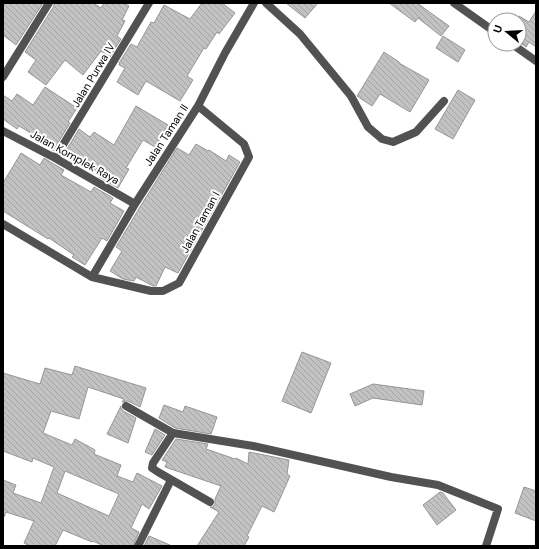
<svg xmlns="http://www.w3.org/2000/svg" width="539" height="549" font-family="'DM Sans',sans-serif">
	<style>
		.building { fill: url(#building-back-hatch); stroke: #969696; fill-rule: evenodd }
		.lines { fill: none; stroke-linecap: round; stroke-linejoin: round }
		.service { stroke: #525252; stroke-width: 8 }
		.minor { stroke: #525252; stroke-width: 8 }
		.labels { text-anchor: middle; stroke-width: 4; stroke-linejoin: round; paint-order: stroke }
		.street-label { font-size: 11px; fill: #000; stroke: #fff }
	</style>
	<defs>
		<pattern id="building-back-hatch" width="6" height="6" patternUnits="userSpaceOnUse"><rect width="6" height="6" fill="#c2c2c2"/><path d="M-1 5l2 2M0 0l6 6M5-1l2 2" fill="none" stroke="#a5a5a5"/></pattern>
	</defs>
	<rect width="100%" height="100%" fill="#fff"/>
	<path class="building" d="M3 3H43L16 45 3 35Z
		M54 3H93L101 8 104 3H123L129 6 122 20 125 21 117 36 121 39 110 57 101 51 83 75 65 60 46 85 28 72 36 60 25 52 54 6Z
		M202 3H222L235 13 219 34 217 32 206 49 204 48 187 76 193 80 180 101 146 81 138 95 117 82 125 68 119 65 120 63H119L131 44 137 47 151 22 154 23 164 5 190 19Z
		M286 3H318L305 18Z
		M389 3H417L449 26 441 36 418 18 415 22Z
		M536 11V47L529 42 526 47 519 42V16L529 22Z
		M443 36 465 50 458 62 436 48Z
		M384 52 399 62V63L429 80 410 112 380 94 372 106 357 96Z
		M45 87 77 108 68 122 70 123 53 151 50 149 52 146 19 126 17 129 3 119V95L12 101 17 94 33 105Z
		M458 90 475 100 453 139 435 129Z
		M136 106 168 125 155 147 143 140 126 168 129 169 118 188 99 177 101 174 73 155 70 160 63 156 79 129 90 137 94 132 114 145Z
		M196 144 208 151 209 150 226 161 229 155 240 162 178 273 165 267 156 286H153L136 277 134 281 123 279 110 271 122 251 116 247 140 207 177 148 189 155Z
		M21 153 40 165 44 158 52 163 64 170 61 175 91 192 94 187 113 198 110 203 124 211 107 241 102 238 85 265 72 257 74 255 49 238 48 239 3 211V183Z
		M302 352 331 363 311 413 282 401Z
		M75 366 146 388 140 407 128 401H126L122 402 124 399 88 387 79 419 51 411 43 433 72 445 75 439 95 450 94 454 121 465 117 476 133 482 137 473 162 486 149 509 142 504 131 528 139 532 133 546H104L93 541 92 542 63 530 55 546H30L24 543 34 521 6 512 4 517H3V480L16 485 13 493 41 503 54 467 33 458 32 462 3 451V373L40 384 45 368 72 375ZM65 471 119 494 109 516 57 493Z
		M373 384 424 391 422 405 373 398 355 406 350 394Z
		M164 405 183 412 185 406 217 417 211 434 175 428 159 418Z
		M121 406V408L123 411 136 418 128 443 107 434Z
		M155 429 165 435 152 455 145 452Z
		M176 439 208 444 206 449 235 459 236 458 248 464 249 452 289 460 287 474 290 476 274 512 262 506 247 536 249 537 244 546H197L219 512 210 507H213L215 504V499L221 486 165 467 167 462 162 460Z
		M524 487 536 491V521L515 513Z
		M440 492 443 493 456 510 437 525 423 505Z
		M149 536 172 546H144Z"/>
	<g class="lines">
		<path class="service" d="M126 406 173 433"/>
		<path class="minor" d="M266 3 300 34 351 96 368 127 382 139 393 142 416 132 444 101
			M454 3 495 32
			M512 44 536 61
			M3 77 49 3
			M3 131 55 158 135 204
			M55 158 149 3
			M3 224 92 277 151 291H163L179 283 249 157 244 144 198 106
			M92 277 135 204 198 106 225 53 254 3
			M210 502 158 472 152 468 153 463 173 433 253 446 391 477 438 485 498 509 486 546
			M138 546 171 480"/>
	</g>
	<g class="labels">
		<g class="street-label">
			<text transform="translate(93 75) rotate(-59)" y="4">Jalan Purwa IV</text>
			<text transform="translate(166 135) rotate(-57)" y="4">Jalan Taman II</text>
			<text transform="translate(75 157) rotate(29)" y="4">Jalan Komplek Raya</text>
			<text transform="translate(200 222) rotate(-61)" y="4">Jalan Taman I</text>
		</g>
	</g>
	<rect width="539" height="549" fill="none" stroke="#000000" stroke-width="8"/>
	<g transform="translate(507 32) rotate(288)"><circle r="19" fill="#ffffff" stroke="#999999"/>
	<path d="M0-3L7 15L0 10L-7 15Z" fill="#000000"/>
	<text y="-6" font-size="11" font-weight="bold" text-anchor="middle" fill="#000000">U</text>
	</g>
</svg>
